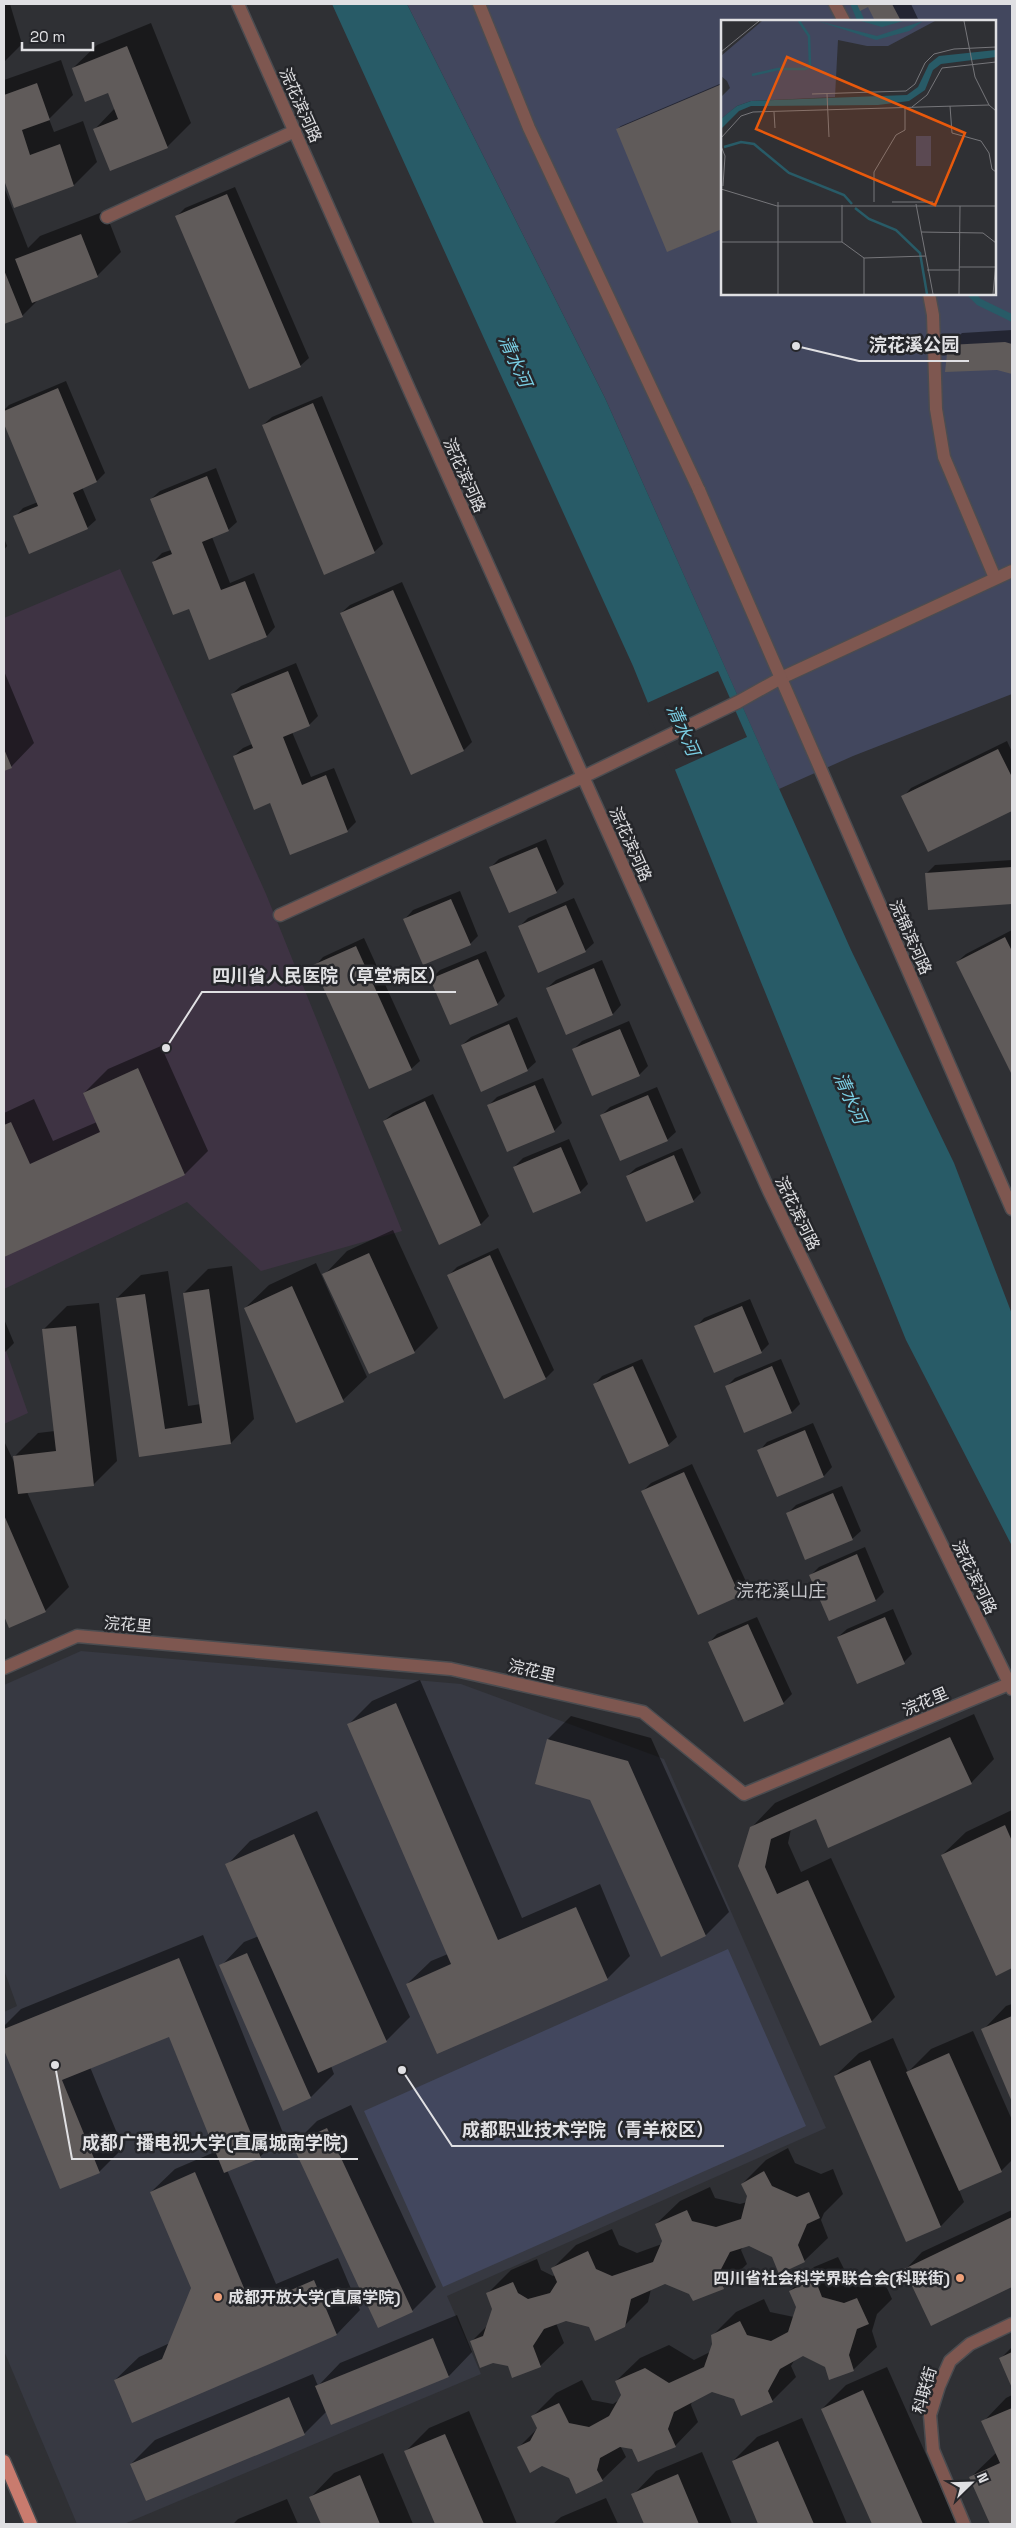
<svg xmlns="http://www.w3.org/2000/svg" width="1016" height="2528" font-family="'Space Grotesk','Noto Sans SC',sans-serif">
	<style>
		.built { fill: #373942 }
		.medical { fill: #3e3343 }
		.green { fill: #42475e; fill-rule: evenodd }
		.water { fill: #285b67 }
		.pier { fill: #2f3034 }
		.shadow { fill: #0007 }
		.lines { fill: none; stroke-linecap: round; stroke-linejoin: round }
		.stream { stroke: #285b67; stroke-width: 7 }
		.building { fill: #605b5a }
		.lane-casing { stroke: #4b4c50; stroke-width: 15 }
		.street-casing { stroke: #4b4c50; stroke-width: 15 }
		.primary-casing { stroke: #4b4c50; stroke-width: 15 }
		.lane { stroke: #7e5750; stroke-width: 12 }
		.street { stroke: #7e5750; stroke-width: 12 }
		.primary { stroke: #c97b6e; stroke-width: 12 }
		.poi-dot { fill: #f0a27a; stroke: #25262a; stroke-width: 2 }
		.labels { text-anchor: middle; stroke-width: 5; stroke-linejoin: round; paint-order: stroke }
		.street-label { font-size: 16px; fill: #e0e0e3; stroke: #25262a }
		.poi-label { font-size: 16px; font-weight: bold; fill: #e0e0e3; stroke: #25262a; text-anchor: end }
		.water-label { font-size: 18px; font-style: italic; fill: #7acfe4; stroke: #25262a }
		.neighbourhood-label { font-size: 18px; fill: #c4c5c9; stroke: #25262a }
		.inset-river { fill: none; stroke: #285b67; stroke-width: 2.5 }
		.inset-road { fill: none; stroke: #76767a; stroke-width: 1 }
		.view { fill: #e8590c; fill-opacity: 0.15; stroke: #e8590c; stroke-width: 2.5 }
		.inset-edge { fill: none; stroke: #e0e0e3; stroke-width: 2.5 }
		.leader { fill: none; stroke: #e0e0e3; stroke-width: 2 }
		.callout-dot { fill: #e0e0e3; stroke: #25262a; stroke-width: 2 }
		.callout-label { font-size: 18px; text-anchor: middle; font-weight: bold; fill: #e0e0e3; stroke: #25262a; stroke-width: 5; stroke-linejoin: round; paint-order: stroke }
	</style>
	<rect width="100%" height="100%" fill="#2f3034"/>
	<path class="built" d="M81 1651 461 1684 664 1759 826 2128 447 2296 481 2374 124 2524H77L4 2351V2012L17 2006 4 1970V1685Z"/>
	<path class="medical" d="M120 569 266 894 402 1231 261 1271 187 1202 4 1289V618Z
		M4 1345 28 1413 4 1424Z"/>
	<path class="green" d="M407 4H1012V694L853 756 779 789 605 398ZM722 21H995V294H722Z
		M728 1949 806 2126 443 2287 364 2111Z"/>
	<path class="water" d="M332 4H407L605 398 851 950 954 1163 1012 1314V1546L906 1340 633 666Z"/>
	<path class="pier" d="M718 671 747 737 672 771 645 704Z"/>
	<path class="shadow" d="M4 4H10L22 44 4 62Z
		M858 4H911L919 21H876L869 6 860 9Z
		M151 23 191 123 167 147 95 129 115 108 108 91 73 68 97 45Z
		M61 60 73 95 49 119 54 132 83 121 97 162 74 185 15 206 4 176V80Z
		M722 83V228L668 251 617 129 621 126Z
		M4 187 28 248 40 236 105 211 121 252 97 276 40 298 22 316 4 323Z
		M235 187 309 358 300 366 176 217 185 208Z
		M1012 330V373L997 368 949 345 962 333Z
		M66 381 105 473 97 481 82 487 96 520 87 528 15 517 23 508 38 502 4 421V410L9 405Z
		M322 396 383 544 374 552 263 425 272 417Z
		M216 468 237 522 228 530 212 537 230 583 254 573 275 627 267 636 210 658 189 607 153 562 162 553 171 550 151 499 160 491Z
		M4 538 7 546 4 550Z
		M402 582 472 742 464 750 341 613 350 605Z
		M296 663 318 716 309 725 292 732 311 777 334 768 356 822 348 830 291 853 270 802 234 756 243 748 252 744 232 694 241 686Z
		M4 671 34 743 11 767 4 770Z
		M1007 741 1012 752V810L929 851 903 797 911 788Z
		M546 839 564 884 556 892 491 867 499 859Z
		M1012 860V903L929 909 927 873 935 865Z
		M460 891 478 936 470 944 405 919 413 910Z
		M574 898 594 943 585 951 520 926 528 918Z
		M1012 930V1072L957 962 966 954Z
		M364 938 420 1061 411 1069 315 966 323 957Z
		M486 951 505 996 497 1004 431 979 440 970Z
		M602 960 621 1005 613 1014 566 1033 547 988 556 980Z
		M517 1017 536 1062 527 1070 462 1045 471 1037Z
		M629 1021 648 1066 639 1075 574 1049 582 1041Z
		M161 1046 208 1151 185 1174 4 1256V1113L34 1099 53 1141 97 1122 84 1093 108 1069Z
		M543 1078 562 1123 554 1131 488 1106 497 1097Z
		M657 1087 676 1132 667 1140 602 1115 610 1107Z
		M433 1094 489 1216 481 1224 439 1243 384 1121 393 1113Z
		M569 1139 588 1184 580 1192 514 1167 523 1158Z
		M682 1148 701 1193 693 1201 627 1176 636 1168Z
		M393 1230 438 1328 414 1352 369 1373 324 1275 347 1251Z
		M498 1248 554 1370 546 1378 449 1275 457 1267Z
		M316 1263 367 1377 343 1400 296 1422 245 1308 269 1285Z
		M232 1266 254 1419 231 1443 140 1456 117 1298 141 1275 168 1271 188 1406 201 1404 184 1293 208 1269Z
		M750 1299 769 1344 761 1352 696 1327 704 1318Z
		M99 1303 117 1461 93 1485 27 1492 69 1587 45 1611 10 1627 4 1613V1441L15 1464V1456L38 1433 55 1431 43 1330 67 1306Z
		M4 1319 14 1343 4 1353Z
		M642 1359 677 1437 668 1445 594 1385 602 1376Z
		M781 1359 800 1404 792 1412 726 1387 735 1378Z
		M813 1423 832 1467 824 1476 777 1495 759 1451 767 1442Z
		M692 1464 748 1586 740 1595 698 1613 643 1491 651 1483Z
		M842 1486 861 1531 852 1539 787 1514 796 1505Z
		M865 1547 884 1592 876 1600 830 1620 811 1575 819 1567Z
		M893 1609 912 1654 904 1662 838 1637 847 1629Z
		M757 1617 792 1694 783 1703 709 1643 717 1634Z
		M420 1680 522 1918 600 1884 630 1956 607 1979 407 1984 431 1961 448 1954 349 1724 372 1701Z
		M974 1714 994 1759 971 1783 816 1817 791 1829 788 1843 801 1872 831 1858 895 1997 872 2021 821 2044 752 1827 775 1803Z
		M571 1716 651 1738 729 1912 706 1935 661 1955 591 1799 548 1739Z
		M1012 1810V1967L996 1974 942 1855 966 1832Z
		M317 1811 410 2017 386 2041 331 2066 334 2074 311 2097 221 1966 244 1942 259 1936 227 1865 250 1841Z
		M203 1935 283 2133 260 2157 227 2170 276 2284 338 2258 360 2310 337 2334 133 2421 115 2380 139 2357 170 2343 192 2288 151 2192 175 2169 217 2151 170 2035 90 2067 123 2148 99 2172 61 2187 4 2047V2026L21 2009Z
		M1012 2004V2099L983 2030 1006 2006Z
		M973 2031 1012 2120V2160L1001 2171 959 2190 964 2202 941 2226 906 2241 835 2076 859 2053 893 2038 908 2072 931 2049Z
		M351 2105 436 2287 412 2311 293 2145 317 2121Z
		M788 2148 795 2163 821 2174 833 2169 843 2194 824 2213 821 2220 828 2238 804 2261 773 2256 749 2245 743 2247 741 2250 747 2264 723 2287 689 2293 665 2283 651 2289 648 2302 624 2326H590L566 2320 556 2323 564 2343 540 2366 509 2365 471 2342 489 2324 494 2309 487 2294 511 2270 537 2259 541 2270 553 2276 555 2275 552 2269 576 2245 612 2229 619 2245 637 2253 662 2244 664 2241 656 2224 680 2201 710 2187 715 2198 740 2204 747 2202 748 2195 742 2184 766 2160Z
		M1012 2210V2286L931 2324 906 2269 922 2252Z
		M838 2257 846 2273 869 2281 881 2275 892 2299 877 2314 872 2331 877 2347 853 2370 826 2366 803 2354 795 2359 791 2366 796 2377 772 2401 735 2398 712 2390 692 2401 691 2405 698 2422 675 2446 633 2448 620 2445 626 2457 602 2480 569 2477 518 2448 538 2428 533 2416 556 2393 582 2380 592 2400 613 2404 619 2400 622 2395 616 2381 640 2358 669 2345 694 2360 710 2352 713 2344 712 2336 736 2312 764 2299 770 2312 794 2317 797 2307 790 2291 814 2267Z
		M457 2315 472 2352 449 2376 332 2424 327 2411 304 2434 131 2464 155 2440 313 2374 318 2386 340 2363Z
		M1012 2347V2385L1001 2358Z
		M887 2367 957 2524H873L822 2409 846 2385Z
		M1012 2395V2524H992L971 2477 996 2453 983 2422 1006 2398Z
		M469 2411 517 2524H436L405 2452 429 2428Z
		M802 2418 847 2524H760L733 2461 757 2437Z
		M702 2452 732 2524H645L633 2495 656 2471Z
		M383 2453 413 2524H322L311 2497 334 2473Z
		M606 2498 618 2524H553L561 2517Z
		M287 2499 298 2524H233L238 2519Z"/>
	<g class="lines">
		<path class="stream" d="M854 4 861 21
			M971 294 979 302 1012 318"/>
	</g>
	<path class="building" d="M857 4H892L901 21H875L868 7 860 11Z
		M127 46 168 148 110 171 93 129 118 119 108 93 85 102 72 68Z
		M37 83 50 120 22 130 30 155 60 144 74 186 14 208 4 180V95Z
		M722 84V229L667 252 616 129Z
		M227 194 301 367 249 389 175 216Z
		M81 234 98 277 32 303 15 259Z
		M4 270 23 317 4 324Z
		M1005 342 1012 344V374L997 370 945 372 948 345Z
		M58 388 97 482 73 493 88 529 29 554 13 516 38 506 4 424V411Z
		M313 403 375 553 324 575 262 425Z
		M207 476 229 531 202 542 221 590 245 581 267 637 209 660 189 609 173 615 152 562 172 554 150 499Z
		M393 590 464 751 411 775 340 613Z
		M288 671 310 726 283 737 302 785 326 775 348 832 290 855 270 803 254 810 233 756 253 748 231 694Z
		M4 749 12 768 4 771Z
		M998 749 1012 777V811L928 852 901 796Z
		M537 847 557 893 509 913 489 867Z
		M1012 867V904L928 910 925 873Z
		M451 899 471 945 423 965 403 919Z
		M566 905 586 952 538 973 518 926Z
		M1005 937 1012 951V1075L956 962Z
		M356 946 412 1070 369 1089 313 965Z
		M478 959 498 1005 450 1025 430 979Z
		M594 968 613 1015 566 1035 546 988Z
		M509 1024 528 1071 481 1092 461 1045Z
		M620 1029 640 1076 592 1096 572 1049Z
		M138 1068 185 1175 4 1257V1125L11 1122 30 1164 100 1132 83 1093Z
		M535 1085 555 1132 507 1152 487 1105Z
		M648 1095 668 1141 620 1161 600 1115Z
		M425 1101 481 1225 439 1245 383 1121Z
		M561 1147 581 1193 533 1213 513 1167Z
		M674 1155 694 1202 646 1222 626 1176Z
		M369 1253 415 1353 369 1374 322 1274Z
		M490 1255 546 1379 504 1399 447 1275Z
		M292 1286 344 1402 296 1423 244 1308Z
		M209 1289 231 1444 139 1457 116 1298 145 1294 165 1429 202 1423 183 1293Z
		M742 1306 762 1353 714 1373 694 1326Z
		M76 1326 94 1486 18 1494 13 1456 56 1451 42 1329Z
		M633 1366 669 1446 629 1464 593 1384Z
		M772 1366 792 1413 744 1433 725 1386Z
		M805 1430 824 1477 777 1497 757 1450Z
		M684 1472 740 1596 698 1615 641 1491Z
		M833 1493 853 1540 805 1560 786 1513Z
		M4 1515 46 1612 9 1628 4 1616Z
		M857 1554 876 1601 829 1621 809 1575Z
		M885 1617 905 1664 857 1684 837 1637Z
		M748 1624 784 1704 744 1722 708 1642Z
		M396 1703 498 1940 576 1907 608 1980 437 2054 406 1984 451 1964 347 1724Z
		M950 1737 972 1784 828 1848 816 1819 771 1839 765 1867 777 1894 808 1880 872 2022 820 2046 738 1866 750 1827Z
		M547 1739 628 1761 706 1936 661 1957 590 1800 535 1784Z
		M1005 1825 1012 1841V1968L996 1976 941 1855Z
		M294 1834 387 2042 318 2073 225 1864Z
		M247 1953 311 2098 283 2111 219 1965Z
		M179 1958 261 2158 224 2173 169 2037 62 2080 100 2173 60 2189 4 2050V2029Z
		M1012 2016V2102L981 2029Z
		M949 2053 1002 2172 959 2191 906 2072Z
		M870 2060 941 2227 906 2242 834 2076Z
		M327 2128 413 2312 378 2328 292 2144Z
		M764 2171 772 2186 797 2197 809 2192 820 2218 807 2224 798 2245 805 2262 779 2274 772 2257 749 2246 730 2252 718 2275 724 2289 693 2301 689 2294 665 2284 631 2299 625 2327 595 2341 589 2327 566 2321 544 2329 533 2346 541 2367 512 2378 508 2366 493 2363 480 2368 470 2341 483 2336 492 2309 486 2293 513 2282 518 2293 528 2299 550 2293 557 2282 551 2268 588 2251 596 2269 612 2276 653 2262 662 2241 655 2224 687 2210 692 2221 716 2227 741 2219 747 2196 741 2184Z
		M195 2172 252 2307 314 2280 337 2335 132 2423 114 2380 162 2359 191 2288 150 2192Z
		M1012 2217V2287L931 2326 904 2269Z
		M815 2279 822 2297 844 2303 857 2298 869 2324 857 2329 849 2355 854 2371 829 2380 825 2367 803 2356 780 2369 768 2391 773 2402 741 2416 734 2399 712 2392 674 2412 668 2429 676 2447 638 2462 632 2449 620 2447 600 2458 597 2470 603 2481 576 2494 569 2478 542 2466 530 2473 517 2447 530 2441 537 2428 531 2416 559 2403 569 2423 589 2427 609 2416 621 2395 615 2381 645 2368 669 2383 704 2367 712 2344 711 2335 740 2321 747 2335 771 2341 788 2332 796 2307 789 2291Z
		M433 2338 449 2377 331 2425 315 2386Z
		M1012 2352V2388L999 2358Z
		M863 2390 923 2524H872L821 2409Z
		M289 2397 305 2435 146 2501 130 2464Z
		M1012 2408V2524H990L969 2477 1000 2463 981 2421Z
		M445 2434 484 2524H435L404 2451Z
		M778 2441 814 2524H758L732 2461Z
		M678 2474 699 2524H644L631 2494Z
		M360 2475 380 2524H321L309 2497Z"/>
	<g class="lines">
		<defs>
			<path id="lane" d="M479 4 529 128 699 490
				M835 4 844 21
				M929 294 933 315 936 409 944 457 995 578
				M781 678 1012 571"/>
			<path id="street" d="M238 4 409 389 769 1191 1012 1689
				M107 217 295 131
				M699 490 1012 1209
				M280 915 583 777 738 702 781 678
				M4 1668 77 1636 451 1669 643 1712 744 1794 1009 1684
				M964 2524 933 2450 930 2415 939 2386 950 2361 970 2344 1012 2324"/>
			<path id="primary" d="M4 2461 31 2524"/>
		</defs>
		<use href="#lane" class="lane-casing"/>
		<use href="#street" class="street-casing"/>
		<use href="#primary" class="primary-casing"/>
		<use href="#lane" class="lane"/>
		<use href="#street" class="street"/>
		<use href="#primary" class="primary"/>
	</g>
	<g class="poi-dot">
		<circle cx="960" cy="2278" r="5"/>
		<circle cx="218" cy="2297" r="5"/>
	</g>
	<g class="labels">
		<g class="street-label">
			<text transform="translate(301 105) rotate(66)" y="6">浣花滨河路</text>
			<text transform="translate(465 475) rotate(66)" y="6">浣花滨河路</text>
			<text transform="translate(631 844) rotate(66)" y="6">浣花滨河路</text>
			<text transform="translate(911 937) rotate(66)" y="6">浣锦滨河路</text>
			<text transform="translate(798 1213) rotate(64)" y="6">浣花滨河路</text>
			<text transform="translate(975 1577) rotate(64)" y="6">浣花滨河路</text>
			<text transform="translate(128 1624) rotate(5)" y="6">浣花里</text>
			<text transform="translate(532 1670) rotate(13)" y="6">浣花里</text>
			<text transform="translate(925 1701) rotate(-23)" y="6">浣花里</text>
			<text transform="translate(924 2390) rotate(-74)" y="6">科联街</text>
		</g>
		<g class="poi-label">
			<text x="950" y="2284">四川省社会科学界联合会(科联街)</text>
			<text x="228" y="2303" text-anchor="start">成都开放大学(直属学院)</text>
		</g>
		<g class="water-label">
			<text transform="translate(515 361) rotate(66)" y="6">清水河</text>
			<text transform="translate(683 730) rotate(66)" y="6">清水河</text>
			<text transform="translate(850 1098) rotate(66)" y="6">清水河</text>
		</g>
		<g class="neighbourhood-label">
			<text x="781" y="1597">浣花溪山庄</text>
		</g>
	</g>
	<g transform="translate(721 20)">
		<rect width="275" height="275" fill="#2f3034"/>
		<path d="M41 1H214L167 26H146L117 20 114 77 30 81 16 86 0 99V77L9 68 6 61 0 56V36ZM195 116H210V146H195Z" fill="#42475e"/>
		<path d="M97 1 156 16 202 1 188 11 155 20ZM140 1H182L161 7ZM275 30V37L220 44 212 50 204 70 188 81 157 85 30 86 18 91 0 109V99L7 93 16 86 30 81 186 75 197 67 208 44 218 36Z" fill="#285b67"/>
		<path class="inset-river" d="M31 55 57 49H84L89 46 88 16 78 1M3 127 20 122 33 124 68 153 123 175 131 184M134 188 148 199 175 210 199 233 206 274"/>
		<path class="inset-road" d="M243 1 254 57 268 85 275 91M0 32 38 1M91 74 185 71 194 64 204 43 213 34 233 29 275 27M106 74 108 117M229 86 231 113 260 121 268 133 271 149 275 152M191 87 206 75 221 48 275 42M53 92 54 108M0 118 20 96 32 92 268 85M0 126 4 136 2 166M0 169 56 186H275M57 182V274M153 182V152L175 115 184 110V88M171 182H212M195 184 212 274M200 212 262 213 275 223M0 222H121L143 238 205 236M121 222V185M238 247H275M206 250H238M143 274V238M238 274 239 186M272 274 275 243"/>
		<path class="view" d="M66 37 244 113 214 185 35 109Z"/>
		<rect width="275" height="275" class="inset-edge"/>
	</g>
	<path class="leader" d="M796 346L859 361H969M166 1048L202 992H456M402 2070L452 2146H724M55 2065L72 2159H358"/>
	<g class="callout-dot">
		<circle cx="796" cy="346" r="5"/>
		<circle cx="166" cy="1048" r="5"/>
		<circle cx="402" cy="2070" r="5"/>
		<circle cx="55" cy="2065" r="5"/>
	</g>
	<g class="callout-label">
		<text x="914" y="351">浣花溪公园</text>
		<text x="329" y="982">四川省人民医院（草堂病区）</text>
		<text x="588" y="2136">成都职业技术学院（青羊校区）</text>
		<text x="215" y="2149">成都广播电视大学(直属城南学院)</text>
	</g>
	<rect width="1016" height="2528" fill="none" stroke="#e0e0e3" stroke-width="10"/>
	<g transform="translate(971 2483) rotate(67)" stroke="#25262a" stroke-width="4" paint-order="stroke">
	<path d="M0-4L9 19L0 12L-9 19Z" fill="#e0e0e3"/>
	<text y="-8" font-size="14" font-weight="bold" text-anchor="middle" fill="#e0e0e3">N</text>
	</g>
	<path d="M22 42v8h71v-8" fill="none" stroke="#e0e0e3" stroke-width="2.5"/>
	<text x="30" y="42" font-size="15" fill="#e0e0e3" stroke="#25262a" stroke-width="4" paint-order="stroke">20 m</text>
</svg>
